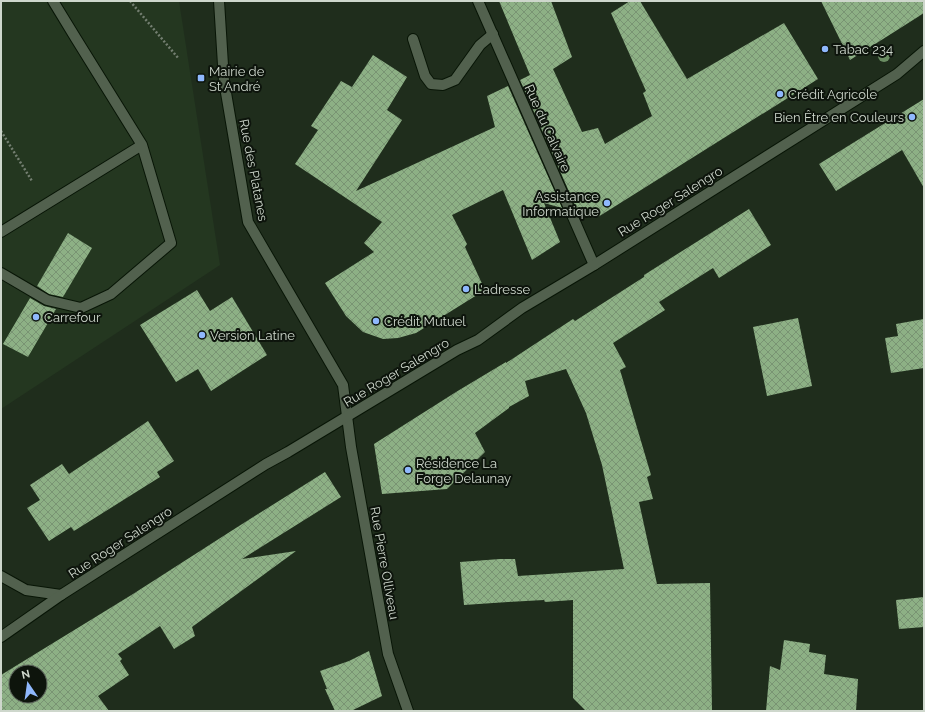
<svg xmlns="http://www.w3.org/2000/svg" width="925" height="712" font-family="Raleway,sans-serif">
	<style>
		.built { fill: #243720 }
		.building { fill: url(#building-cross-hatch); fill-rule: evenodd }
		.lines { fill: none; stroke-linecap: round; stroke-linejoin: round }
		.lane-casing { stroke: #081506; stroke-width: 12 }
		.street-casing { stroke: #081506; stroke-width: 12 }
		.secondary-casing { stroke: #081506; stroke-width: 12 }
		.path { stroke: #747f71; stroke-width: 2.5; stroke-dasharray: 2 2; stroke-linecap: butt }
		.lane { stroke: #52614e; stroke-width: 10 }
		.street { stroke: #52614e; stroke-width: 10 }
		.secondary { stroke: #52614e; stroke-width: 10 }
		.tree { fill: #6a8d62 }
		.poi-dot { fill: #8fb8fd; stroke: #0d140c; stroke-width: 1.5 }
		.labels { text-anchor: middle; stroke-width: 4; stroke-linejoin: round; paint-order: stroke }
		.poi-label { font-size: 13px; fill: #ced7cc; stroke: #0d140c; text-anchor: start }
		.street-label { font-size: 13px; fill: #ced7cc; stroke: #0d140c }
	</style>
	<defs>
		<pattern id="building-cross-hatch" width="8" height="8" patternUnits="userSpaceOnUse"><rect width="8" height="8" fill="#8db085"/><path d="M0 0l8 8M0 8l8-8" fill="none" stroke="#799473"/></pattern>
	</defs>
	<rect width="100%" height="100%" fill="#1f2d1c"/>
	<path class="built" d="M1 1H179L220 265 1 409Z"/>
	<path class="building" d="M499 1H551L572 57 553 69 582 132 598 128 605 144 652 116 643 93 646 91 611 13 630 1H640L687 79 784 23 818 79 598 217 578 212 520 80 530 75Z
		M821 1H924V13L850 60Z
		M373 55 407 77 387 110 402 120 356 191 495 127 487 96 508 86 562 208 544 203 560 242 532 260 503 190 452 215 467 244 465 247 485 290 416 333 398 338 383 339 363 332 346 316 325 283 374 252 364 243 382 222 295 164 318 130 311 126 341 81 352 87Z
		M924 99V188L902 150 836 191 819 164Z
		M749 209 771 245 719 278 713 268 659 302 665 310 613 343 626 367 620 370 651 475 647 477 653 499 639 502 657 584 710 583 712 711H586L573 698V600L545 602 544 600 508 602 464 605 460 562 500 559H515L518 576 624 569 602 465 586 413 566 369 525 381 529 396 509 407V408L475 433 485 452 447 489 382 494 374 444 456 392 506 362V363L573 319 575 321 644 277V275Z
		M68 233 92 248 63 297 49 294 37 286Z
		M197 290 210 311 232 297 267 355 211 391 198 369 176 382 140 325Z
		M30 298 44 306 56 309 28 357 3 344Z
		M798 318 812 386 767 396 753 327Z
		M924 319V368L891 373 885 338 898 336 896 324Z
		M148 421 174 461 157 472 160 477 74 531 71 527 49 541 27 508 40 500 30 485 62 464 69 474 107 449Z
		M325 472 341 497 242 559 296 551 192 627 195 636 174 649 160 626 118 654 122 659 120 661 129 675 98 696 109 711H1V675L133 594 239 526ZM16 672H40V696H16Z
		M924 597V627L899 629 896 600Z
		M784 640 810 644 809 652 826 655 824 674 858 679 856 711H766L770 666 780 670Z
		M369 651 382 696 351 711H335L325 689H327L320 671 349 661Z"/>
	<g class="lines">
		<defs>
			<path id="lane" d="M413 39 425 76 431 84 443 85 455 80 480 45 493 34
				M1 232 142 145
				M1 273 47 300 81 308 111 294 171 243 142 145 75 37 53 1
				M1 576 26 590 61 595"/>
			<path id="street" d="M219 1 224 81 248 222 343 385 351 447 388 654 408 711
				M478 1 594 265"/>
			<path id="secondary" d="M1 637 61 595 266 464 288 452 457 350 478 340 522 308 594 265 897 74 924 51"/>
		</defs>
		<use href="#lane" class="lane-casing"/>
		<use href="#street" class="street-casing"/>
		<use href="#secondary" class="secondary-casing"/>
		<path class="path" d="M130 1 179 59
			M1 131 32 181"/>
		<use href="#lane" class="lane"/>
		<use href="#street" class="street"/>
		<use href="#secondary" class="secondary"/>
	</g>
	<circle class="tree" cx="884" cy="56" r="6"/>
	<g class="poi-dot">
		<circle cx="825" cy="49" r="4"/>
		<rect x="197" y="74" width="8" height="8" rx="2"/>
		<circle cx="780" cy="94" r="4"/>
		<circle cx="912" cy="117" r="4"/>
		<circle cx="607" cy="203" r="4"/>
		<circle cx="466" cy="289" r="4"/>
		<circle cx="36" cy="317" r="4"/>
		<circle cx="376" cy="321" r="4"/>
		<circle cx="202" cy="335" r="4"/>
		<circle cx="408" cy="470" r="4"/>
	</g>
	<g class="labels">
		<g class="poi-label">
			<text x="833" y="54">Tabac 234</text>
			<text x="209" y="76">Mairie de<tspan x="209" dy="15">St André</tspan></text>
			<text x="788" y="99">Crédit Agricole</text>
			<text x="904" y="122" text-anchor="end">Bien Être en Couleurs</text>
			<text x="599" y="201" text-anchor="end">Assistance<tspan x="599" dy="15">Informatique</tspan></text>
			<text x="474" y="294">L'adresse</text>
			<text x="44" y="322">Carrefour</text>
			<text x="384" y="326">Crédit Mutuel</text>
			<text x="210" y="340">Version Latine</text>
			<text x="416" y="468">Résidence La<tspan x="416" dy="15">Forge Delaunay</tspan></text>
		</g>
		<g class="street-label">
			<text transform="translate(548 128) rotate(66)" y="5">Rue du Calvaire</text>
			<text transform="translate(254 170) rotate(79)" y="5">Rue des Platanes</text>
			<text transform="translate(670 201) rotate(-32)" y="5">Rue Roger Salengro</text>
			<text transform="translate(396 372) rotate(-31)" y="5">Rue Roger Salengro</text>
			<text transform="translate(120 542) rotate(-33)" y="5">Rue Roger Salengro</text>
			<text transform="translate(385 563) rotate(80)" y="5">Rue Pierre Olliveau</text>
		</g>
	</g>
	<rect width="925" height="712" fill="none" stroke="#ced7cc" stroke-width="4"/>
	<g transform="translate(28 684) rotate(347)"><circle r="19" fill="#0d140c" stroke="#5a6259"/>
	<path d="M0-3L7 15L0 10L-7 15Z" fill="#8fb8fd"/>
	<text y="-6" font-size="11" font-weight="bold" text-anchor="middle" fill="#ced7cc">N</text>
	</g>
</svg>
